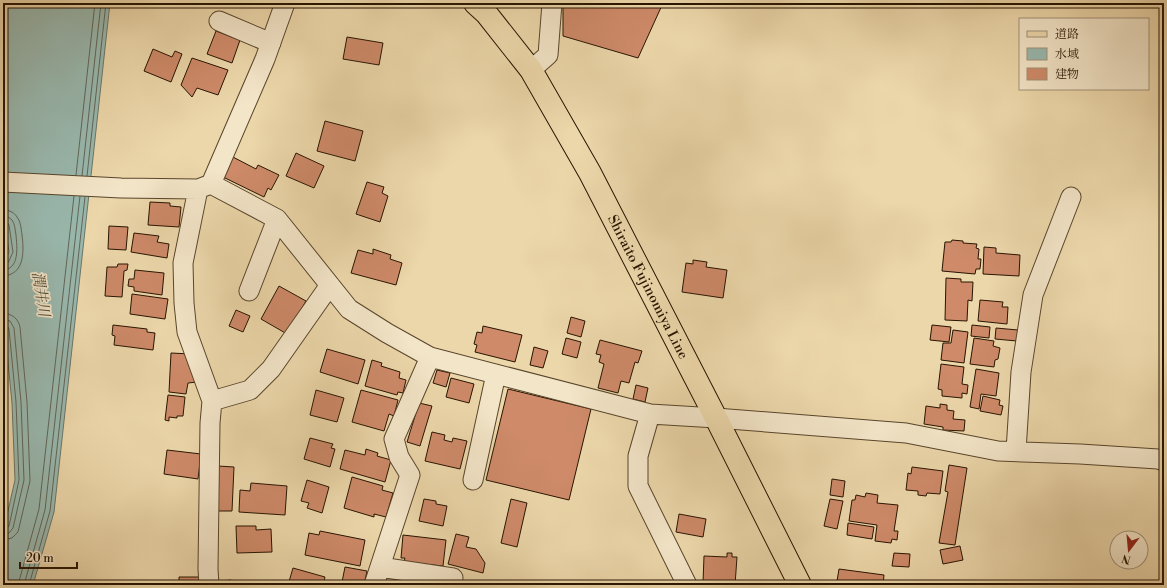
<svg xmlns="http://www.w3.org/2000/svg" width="1167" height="588" font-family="'Libre Bodoni','Noto Serif JP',serif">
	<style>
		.water { fill: #99b8ae; stroke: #6b7669 }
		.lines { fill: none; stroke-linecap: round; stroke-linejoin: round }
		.shore { stroke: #606658; stroke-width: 1 }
		.building { fill: #ce8a69; stroke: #271401 }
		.minor-casing { stroke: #58452b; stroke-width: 21 }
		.major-casing { stroke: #271401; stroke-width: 24 }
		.minor { stroke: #f3e5c8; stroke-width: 19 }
		.major { stroke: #ecd7aa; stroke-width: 22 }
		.labels { text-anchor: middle; stroke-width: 3.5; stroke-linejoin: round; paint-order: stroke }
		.street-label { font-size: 14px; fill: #271401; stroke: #f3e5c8 }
		.water-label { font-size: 15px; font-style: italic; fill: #4f4d3e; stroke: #f3e5c8 }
	</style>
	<rect width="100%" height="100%" fill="#ecd7aa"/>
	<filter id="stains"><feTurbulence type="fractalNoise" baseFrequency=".005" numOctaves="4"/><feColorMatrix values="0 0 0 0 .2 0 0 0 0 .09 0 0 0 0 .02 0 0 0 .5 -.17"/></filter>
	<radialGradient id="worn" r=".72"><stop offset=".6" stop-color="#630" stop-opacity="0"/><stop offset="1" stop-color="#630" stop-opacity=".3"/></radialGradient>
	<path class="water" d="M3 3H110L54 512 33 585H3V533L15 480 12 403 3 311 4 261 9 252 6 231 3 218Z"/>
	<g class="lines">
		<path class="shore" d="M76 175 95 3
			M82 176 101 3
			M87 176 106 3
			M3 210C9 210 14 212 17 217 21 222 21 229 22 235 24 251 25 275 3 276
			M3 216C6 216 9 217 12 220 15 224 15 230 16 235 17 247 20 269 3 270
			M3 221 7 222 9 225 13 252 8 263 3 265
			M3 313C12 314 18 318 20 327L27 402 30 481 18 532 12 538 3 540
			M3 319 10 321 14 328 21 402 24 480 13 528 9 533 3 534
			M3 325H7L9 329 16 402 19 480 9 526 6 529H3
			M18 585 39 509 74 196
			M24 585 45 510 80 196
			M29 585 50 511 85 197"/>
	</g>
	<path class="building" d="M369 3H392V6Z
		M563 3H663L638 58 563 36Z
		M216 31 240 40 232 63 207 54Z
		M347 37 383 43 379 65 343 59Z
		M153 49 172 57 175 51 182 54 171 82 144 71Z
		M192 58 228 70 218 95 197 88 192 97 181 85Z
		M325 121 363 131 355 161 317 151Z
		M296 153 324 166 314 188 286 176Z
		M231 156 256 169 258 165 279 175 271 190 268 188 264 197 221 176Z
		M367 182 384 187 382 193 388 196 380 222 356 214Z
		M150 202 170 203V206L181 207 179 227 148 225Z
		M109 226 128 227 126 250 108 249Z
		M134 233 159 236 157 242 169 244 167 258 131 252Z
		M952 240 963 241V243L977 244 976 248 979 249 978 259H981L980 269H976L975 274 942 271 945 242H951Z
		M984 247 996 248V253L1020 255 1019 276 983 274Z
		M373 249 391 255 390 259 402 263 396 285 351 273 358 250 373 254Z
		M693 260 707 262 706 267 727 270 723 298 682 292 686 263 693 264Z
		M118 264H128L127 270 124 271 122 297 105 296 107 267H117Z
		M135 270 164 273 162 295 134 291V287L128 286 129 279H134Z
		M946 278 961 279V282H973L972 301 968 300 967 321 945 320Z
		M279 286 306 301 287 334 261 319Z
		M132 294 168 299 165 319 130 314Z
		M980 300 1003 302 1002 307H1008L1007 324 978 321Z
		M236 310 250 316 243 332 229 326Z
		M571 317 585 321 581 337 567 333Z
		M113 325 147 329V332L155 333 153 350 114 345 115 336 112 335Z
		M932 325 951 327 949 342 930 340Z
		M972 325 990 327 989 338 971 336Z
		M483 326 522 335 515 362 475 352 477 345 474 344 477 332 482 333Z
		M996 328 1018 330 1017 341 995 339Z
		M953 330 968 332 964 363 941 360 943 343H951Z
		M566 338 581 342 577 358 562 354Z
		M974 338 994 341 993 346 1000 348 998 359 995 360 994 367 970 364Z
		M600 340 642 351 638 363 635 362 629 383 621 381 618 393 598 388 604 364 599 362 601 355 596 354Z
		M534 347 548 351 543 368 530 365Z
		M327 349 365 360 358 384 320 372Z
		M171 353 191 354 197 382 188 383 186 394 169 392Z
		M372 360 382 363 381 366 400 372 399 378 406 380 403 393 398 392 397 395 365 386Z
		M941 364 964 367 962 384 968 385 967 394 962 393V398L942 396V390L938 389Z
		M976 369 999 373 996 396 981 394 979 409 970 407Z
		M437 370 450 373 446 387 433 383Z
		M451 378 474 384 469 403 446 397Z
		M636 385 648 388 645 402 633 399Z
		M508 389 591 409 569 500 486 480Z
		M316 390 344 398 337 422 310 415Z
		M361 390 398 400 394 416 389 414 384 431 352 422Z
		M168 395 185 397 183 416H177V418L169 417V421L165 420Z
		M983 396 1000 400 999 405 1003 406 1001 415 980 411Z
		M419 403 432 406 420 446 407 442Z
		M940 404 947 405V410L954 411 953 419 965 420 964 431 943 430V427L924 424 926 406 940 408Z
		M432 432 445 435 444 440 452 442 453 438 467 441 460 469 425 461Z
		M310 438 333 444 331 448 335 449 330 467 304 459Z
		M366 449 378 453 377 456 391 460 385 482 340 469 345 450 365 455Z
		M167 450 201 454 198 479 164 474Z
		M949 465 967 468 955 545 939 543 948 492 945 491Z
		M218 466 234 467 232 511H217Z
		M912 467 943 471 940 494 927 493 926 496 918 495V491L906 490 908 473 911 474Z
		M352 477 383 486 382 490 393 493 386 517 374 514V517L344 508Z
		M832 479 845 481 843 497 830 495Z
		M307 480 329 487 322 513 307 508 309 503 301 501Z
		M251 483 287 486 285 515 239 512 240 490 250 491Z
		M866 493 878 495 877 503 898 505 894 531H898L897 540 892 539 891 543 875 541 877 525 849 521 852 500H855L856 495 865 497Z
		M424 499 436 501V504L447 506 443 526 419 521Z
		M511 499 527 503 517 547 501 543Z
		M830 499 843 501 837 529 824 526Z
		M679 514 706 519 703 537 676 532Z
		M848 523 874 527 872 539 847 535Z
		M236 526H256V530L271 529 272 552 237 553Z
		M320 531 365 540 360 566 305 555 309 533 319 535Z
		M456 534 469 537 466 547 476 549 485 563 483 573 448 564Z
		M403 535 446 540 443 566 404 562 405 558H401Z
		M960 546 963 560 943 564 940 550Z
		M727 553H732V557H737L735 585 703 583 704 556 727 557Z
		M894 553 910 554 909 567 892 566Z
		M345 567 367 571 364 585H357L342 582Z
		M293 568 325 577 323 585H288Z
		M839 569 884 575 883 585H854V583L837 581Z
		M179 577H204V585H179Z
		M231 580 232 583 240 582 241 585H221V581Z
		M941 582 960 585H940Z"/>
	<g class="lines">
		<defs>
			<path id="minor" d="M219 21 271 43
				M531 70 548 55 552 3
				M3 182 121 188 198 189 211 184 265 59 285 3
				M211 184 277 219 349 309 387 333 430 357 650 414 716 418 906 433 998 451 1080 454 1158 459 1164 461
				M198 189 183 263 184 303 187 332 212 401 210 423 208 569 209 585
				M249 291 277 219
				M212 401 250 390 271 369 330 285
				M650 414 638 456V486L687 585
				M1016 451 1021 372 1033 295 1071 197
				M473 480 496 374
				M380 567 453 578
				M374 585 410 475 399 457 394 439 430 357"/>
			<g id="major">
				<path id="s1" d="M475 3 486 13 531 70 590 173 716 418 800 585"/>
			</g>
		</defs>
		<use href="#minor" class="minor-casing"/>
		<use href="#major" class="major-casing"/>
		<use href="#minor" class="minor"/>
		<use href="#major" class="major"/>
	</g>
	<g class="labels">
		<g class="street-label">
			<text dy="5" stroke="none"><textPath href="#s1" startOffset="334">Shiraito Fujinomiya Line</textPath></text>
		</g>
		<g class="water-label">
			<text transform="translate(41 294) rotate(81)" y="5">潤井川</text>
		</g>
	</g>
	<rect width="1167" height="588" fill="none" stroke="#ecd7aa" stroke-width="16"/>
	<rect x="4" y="4" width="1159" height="580" fill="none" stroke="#271401" stroke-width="2"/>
	<rect x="8" y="8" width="1151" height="572" fill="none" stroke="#271401"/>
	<rect x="1019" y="18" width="130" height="72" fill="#f3e5c8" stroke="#a19178"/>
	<rect x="1027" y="31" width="20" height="6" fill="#ecd7aa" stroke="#a19178"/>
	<text x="1055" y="38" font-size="12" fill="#271401">道路</text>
	<rect x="1027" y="48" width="20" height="12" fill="#99b8ae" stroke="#a19178"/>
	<text x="1055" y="58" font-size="12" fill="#271401">水域</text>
	<rect x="1027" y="68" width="20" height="12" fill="#ce8a69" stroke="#a19178"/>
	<text x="1055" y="78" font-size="12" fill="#271401">建物</text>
	<g transform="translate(1129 550) rotate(196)"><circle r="19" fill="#f3e5c8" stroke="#a19178"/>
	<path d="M0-3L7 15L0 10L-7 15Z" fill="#8f2418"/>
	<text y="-6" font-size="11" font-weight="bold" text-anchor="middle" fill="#271401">N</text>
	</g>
	<path d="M20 562v6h57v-6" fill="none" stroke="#271401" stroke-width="2"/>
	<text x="26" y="562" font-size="12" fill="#271401" stroke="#f3e5c8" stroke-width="3" paint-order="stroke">20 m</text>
	<rect width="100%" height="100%" filter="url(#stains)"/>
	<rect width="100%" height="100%" fill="url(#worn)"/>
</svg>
